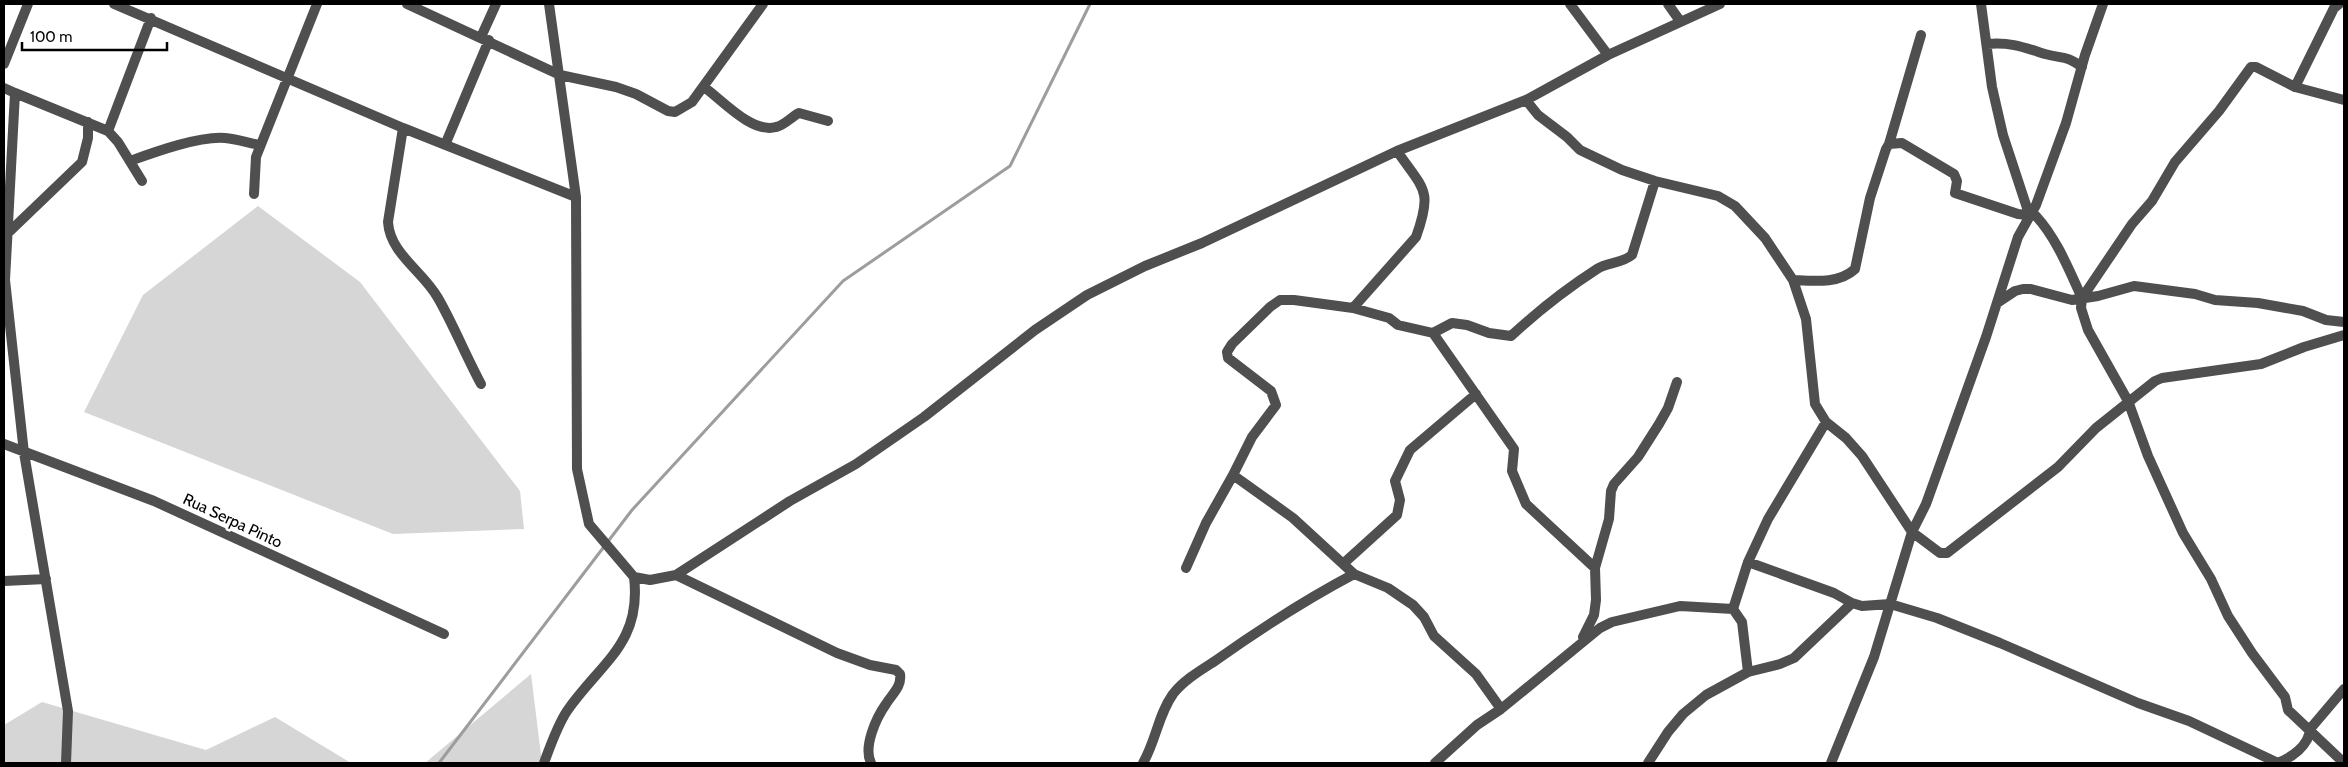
<svg xmlns="http://www.w3.org/2000/svg" width="2348" height="767" font-family="Cabin,sans-serif">
	<style>
		.green { fill: #d6d6d6 }
		.lines { fill: none; stroke-linecap: round; stroke-linejoin: round }
		.stream { stroke: #9d9d9d; stroke-width: 3 }
		.minor { stroke: #4f4f4f; stroke-width: 10 }
		.labels { text-anchor: middle; stroke-width: 5; stroke-linejoin: round; paint-order: stroke }
		.street-label { font-size: 16px; fill: #000; stroke: #fff }
	</style>
	<rect width="100%" height="100%" fill="#fff"/>
	<path class="green" d="M258 206 360 282 520 491 524 529 393 534 84 412 143 295Z
		M531 674 542 763H425Z
		M42 702 206 750 275 717 351 763H4V725Z"/>
	<g class="lines">
		<path class="stream" d="M439 763 632 510 843 281 1010 166 1090 4"/>
		<path class="minor" d="M114 4 403 128 576 197
			M407 4 560 75 616 87 636 94 668 111 675 112 692 102 763 4
			M549 4 576 197 577 469 589 524 634 577 650 580 676 575 790 501 856 464 924 417 1035 330 1087 295 1145 266 1202 243 1397 151 1526 100 1608 55 1720 4
			M1570 4 1608 55
			M1668 4 1680 21
			M1981 4 1992 87 2003 135 2029 214
			M481 37 496 4
			M1987 44C2011 42 2023 47 2045 54 2063 59 2066 55 2082 67
			M4 64 28 4
			M704 87C722 100 752 134 776 127 785 125 791 117 799 113L828 121
			M2295 87 2334 8 2339 4
			M4 88 15 93 5 280 24 453 68 711 66 763
			M15 93 108 131 118 142 142 181
			M1526 100 1538 115 1567 137 1580 150 1622 170 1655 181 1718 196 1735 206 1765 238 1793 280 1806 319 1815 404 1826 422 1846 438 1862 456 1912 532 1940 553H1947L2058 467 2096 428 2155 381 2162 378 2261 364 2304 347 2344 335
			M403 128 388 222C390 254 423 271 438 298 453 324 466 356 481 384
			M108 131 151 18
			M1889 144 1921 35
			M445 145 489 40
			M130 161C155 152 199 136 225 138 237 139 248 143 260 145
			M254 194 256 157 317 4
			M8 233 82 162 88 138V122
			M1793 280C1814 281 1839 284 1855 269L1870 198 1886 149 1889 144 1902 143 1954 174 1957 181 1955 193 2018 214 2036 216C2057 239 2069 270 2082 298
			M1997 303 2015 291 2023 289H2031L2072 300 2098 296 2134 286 2195 294 2215 300 2258 303 2303 311 2326 320 2344 322
			M1353 308 1416 237C1433 190 1424 190 1397 151
			M1433 333 1452 323 1467 325 1489 333 1511 336C1538 311 1566 289 1597 269 1608 262 1621 264 1632 255L1655 181
			M4 444 154 501 444 634
			M1233 475 1252 437 1276 405 1271 391 1228 358 1227 352 1232 344 1270 307 1280 300H1294L1353 308 1389 318 1398 325 1433 333 1514 449 1512 471 1526 504 1595 568
			M1748 562 1834 593 1852 603 1862 606 1890 604 1937 618 2000 643 2138 703 2189 721 2278 763
			M1344 563 1397 515 1400 500 1395 481 1410 450 1476 394
			M1186 568 1206 523 1233 475 1293 518 1354 574 1388 588 1413 605 1424 617 1434 636 1476 674 1501 709
			M676 575 837 653 870 665 896 670 900 674C902 687 892 694 886 704 876 718 863 747 871 763
			M4 581 46 579
			M1733 609 1748 562 1768 519 1826 422
			M1733 609 1742 622 1748 672
			M1583 637 1594 615 1596 600 1595 568 1609 519 1611 491 1614 484 1638 457 1659 424 1668 408 1677 382
			M544 763C550 747 557 726 567 711 600 663 642 644 634 577
			M1143 763C1156 741 1158 715 1173 694 1184 680 1201 670 1215 661 1260 629 1305 600 1354 574
			M1435 763 1477 725 1501 709 1600 628 1612 622 1680 606 1733 609
			M1648 763 1668 732 1683 714 1706 695 1748 672 1780 664 1794 658 1852 603
			M1831 763 1874 657 1912 532 1926 504 1986 337 2018 237 2036 205 2066 123 2085 55 2103 4
			M2277 763C2291 758 2309 746 2310 729L2344 689
			M2344 763 2288 710 2285 697 2252 653 2228 616 2211 579 2183 533 2148 456 2128 401 2088 330 2081 308 2082 298 2132 224 2152 201 2175 162 2219 111 2251 67H2256L2295 87 2344 100"/>
	</g>
	<g class="labels">
		<g class="street-label">
			<text transform="translate(233 520) rotate(25)" y="6">Rua Serpa Pinto</text>
		</g>
	</g>
	<rect width="2348" height="767" fill="none" stroke="#000000" stroke-width="10"/>
	<path d="M22 42v8h145v-8" fill="none" stroke="#000000" stroke-width="2.5"/>
	<text x="30" y="42" font-size="15" fill="#000000" stroke="#ffffff" stroke-width="4" paint-order="stroke">100 m</text>
</svg>
